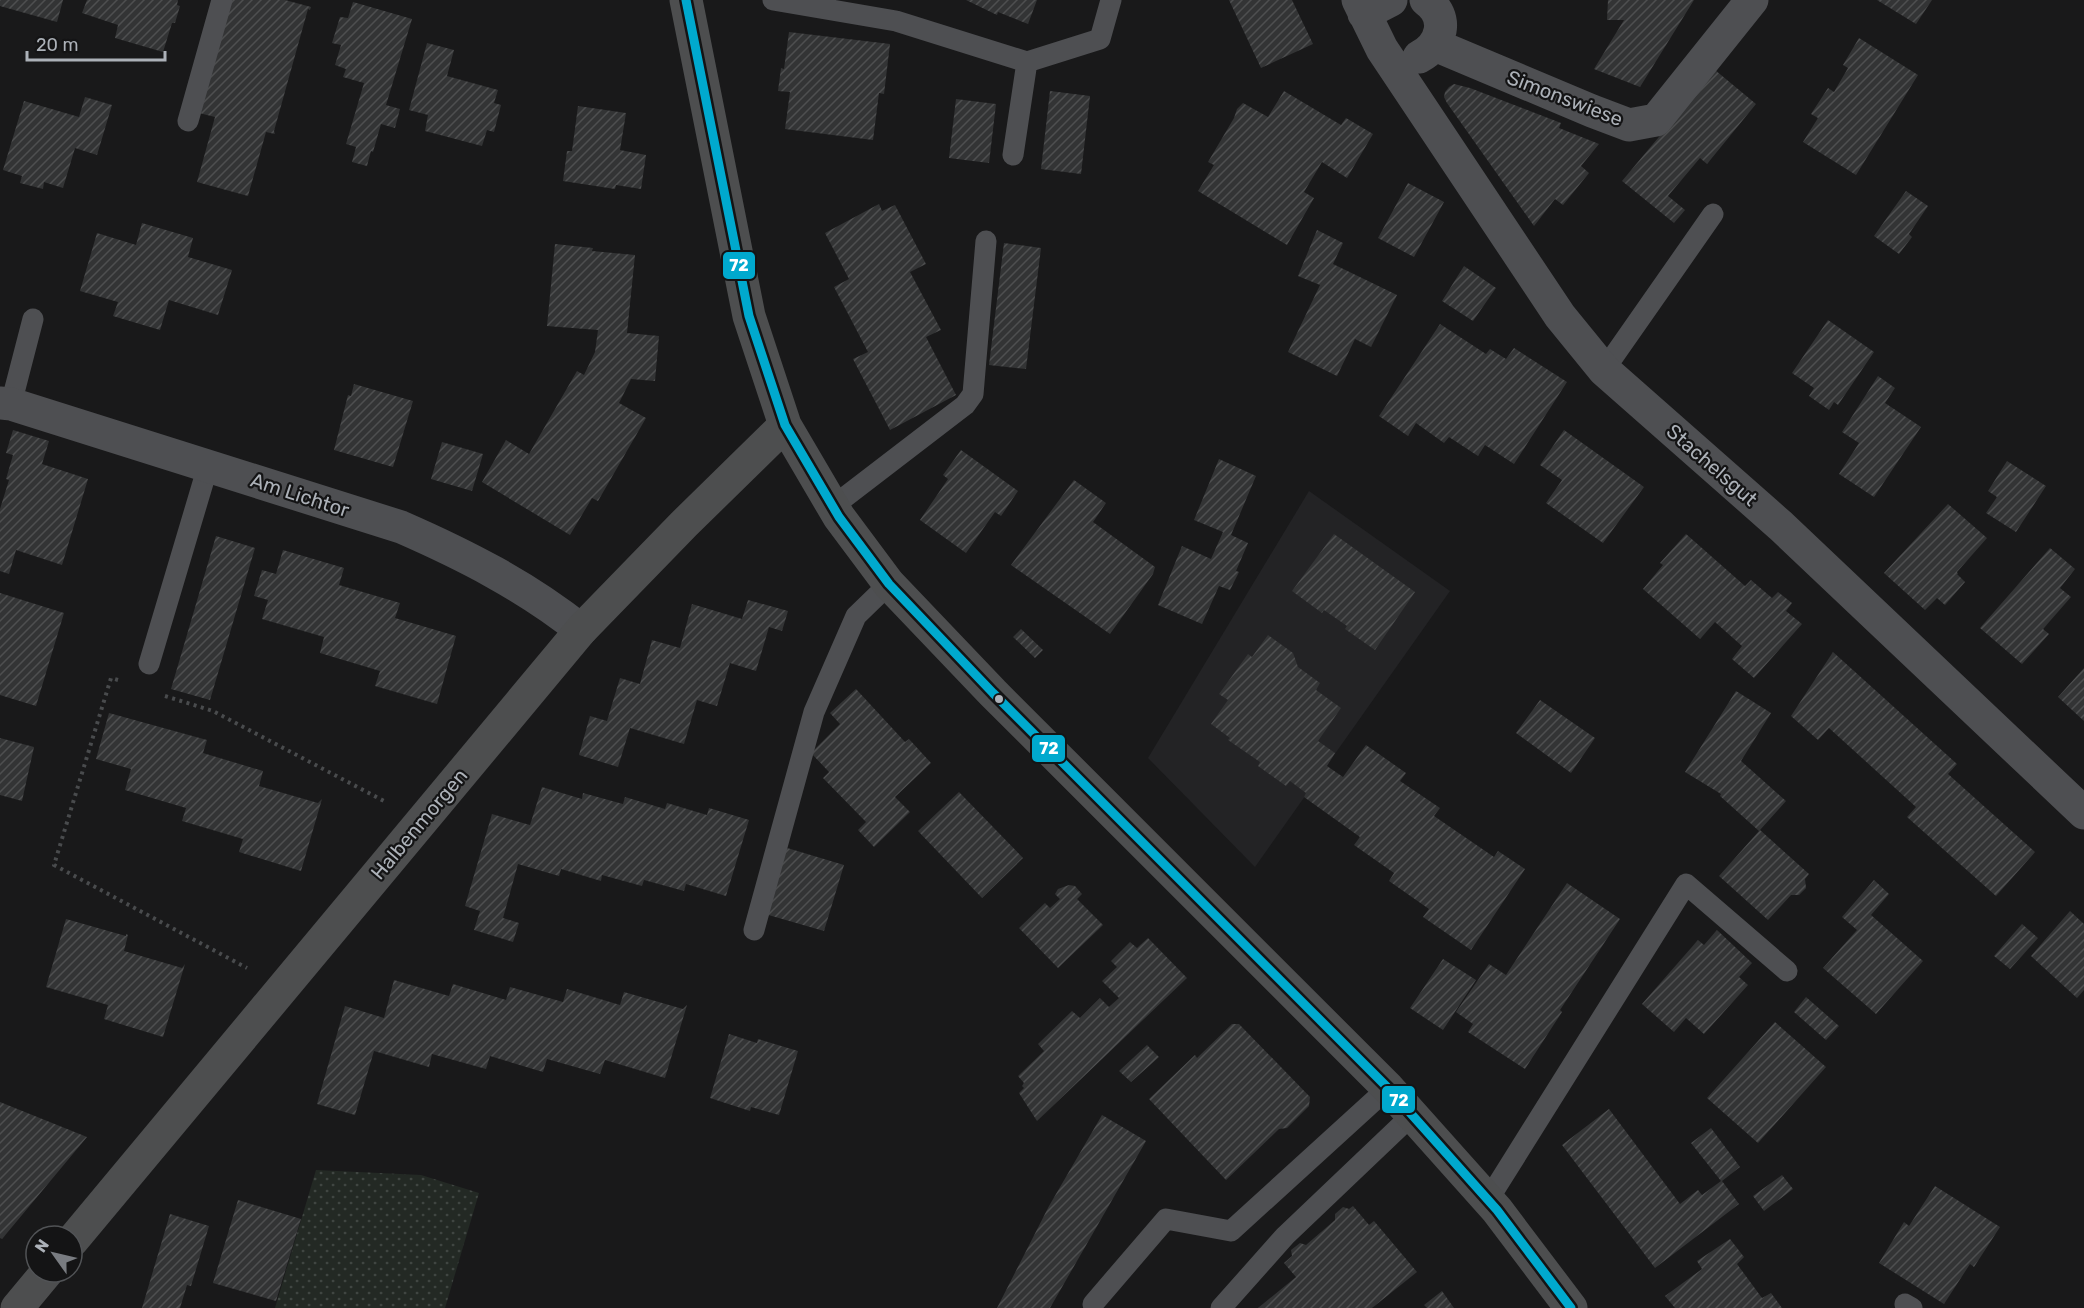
<svg xmlns="http://www.w3.org/2000/svg" width="2084" height="1308" font-family="Rubik,sans-serif">
	<style>
		.built { fill: #232325 }
		.park { fill: url(#park-dots) }
		.building { fill: url(#building-hatch) }
		.lines { fill: none; stroke-linecap: round; stroke-linejoin: round }
		.path { stroke: #494b4d; stroke-width: 4; stroke-dasharray: 3 4.5; stroke-linecap: butt }
		.lane { stroke: #4e4f52; stroke-width: 21 }
		.street { stroke: #4e4f52; stroke-width: 33 }
		.secondary { stroke: #4d4e4f; stroke-width: 33 }
		.bus-1-casing { stroke: #141415; stroke-width: 14 }
		.bus-1 { stroke: #00a9ce; stroke-width: 9 }
		.bus-dot { fill: #acb1b8; stroke: #141415; stroke-width: 2 }
		.labels { text-anchor: middle; stroke-width: 4.5; stroke-linejoin: round; paint-order: stroke }
		.street-label { font-size: 20px; fill: #acb1b8; stroke: #141415 }
		.line-badge { stroke: #141415; stroke-width: 2 }
		.badge-label { font-size: 16px; text-anchor: middle; font-weight: bold; fill: #fff }
	</style>
	<defs>
		<pattern id="park-dots" width="8" height="8" patternUnits="userSpaceOnUse" patternTransform="scale(1.5)"><rect width="8" height="8" fill="#232924"/><path d="M2 2h.1M6 6h.1" fill="none" stroke="#404642" stroke-width="1.8" stroke-linecap="round"/></pattern>
		<pattern id="building-hatch" width="6" height="6" patternUnits="userSpaceOnUse" patternTransform="scale(1.5)"><rect width="6" height="6" fill="#333435"/><path d="M-1 1l2-2M0 6l6-6M5 7l2-2" fill="none" stroke="#4e4f50"/></pattern>
	</defs>
	<rect width="100%" height="100%" fill="#19191a"/>
	<path class="built" d="M1309 491 1450 591 1255 867 1148 758Z"/>
	<path class="park" d="M316 1170 421 1175 479 1193 445 1308H275Z"/>
	<path class="building" d="M0 0H63L57 22 0 6Z
		M87 0H178L177 5 180 6 175 23H172L163 52 115 38 118 25 82 13Z
		M232 0H285L311 7 310 10 308 9 274 131 275 134 266 132 248 196 197 182 215 117 199 113Z
		M966 0H1037L1028 24 998 12 997 15Z
		M1229 0H1292L1313 44 1261 68Z
		M1608 0H1694L1640 87 1594 69 1624 20H1607Z
		M1877 0H1932L1916 24Z
		M353 2 412 19 386 105 400 109 395 128 381 124 373 152 371 151 367 166 352 162 356 147 346 144 364 83 343 77 346 69 335 65 341 45 332 43 340 17 348 18Z
		M789 32 890 44 884 94 879 93 873 140 785 129 790 92 778 91 781 68 784 69Z
		M1859 38 1918 75 1856 175 1803 142 1818 118 1811 114 1828 88 1834 92 1848 68 1843 65Z
		M427 43 454 50 447 76 498 90 494 103 501 105 494 132 487 130 482 146 425 131 428 115 409 110Z
		M1715 70 1756 104 1707 164 1700 158 1668 196 1685 210 1674 223 1622 181Z
		M1454 84 1470 88 1561 123 1559 128 1599 144 1581 166 1589 173 1563 205 1555 199 1534 226 1447 103 1444 97 1445 92 1449 87Z
		M1050 91 1090 96 1081 174 1041 169Z
		M1284 91 1341 125 1346 118 1373 134 1347 178 1322 162 1304 192 1314 198 1287 245 1198 191 1214 165 1208 162 1234 118 1237 109 1243 103 1268 117Z
		M85 97 112 105 97 155 75 148 63 188 44 182 43 189 20 183 22 176 3 170 24 101 79 117Z
		M956 99 996 104 989 163 949 158Z
		M578 106 626 113 620 150 646 155 641 189 616 185 615 189 563 181 567 151H572Z
		M1408 183 1444 202 1414 257 1378 238Z
		M1906 191 1928 206 1909 234 1912 237 1899 254 1874 236Z
		M879 204 882 211 895 205 926 264 910 272 941 330 926 337 956 395 890 430 853 359 868 352 834 287 849 279 825 233Z
		M142 223 193 238 188 257 232 270 218 315 169 300 160 330 113 316 118 302 80 291 97 233 136 245Z
		M1317 230 1343 243 1333 264 1397 295 1371 347 1355 339 1337 376 1288 352 1320 285 1298 276Z
		M1004 243 1041 248 1026 369 989 365Z
		M555 244 593 248 592 251 635 255 627 333 659 336 655 381 631 379 619 403 646 418 598 501 592 498 570 535 482 482 506 440 529 454 577 371 584 375 595 352 598 330 547 326Z
		M1464 266 1496 288 1473 321 1442 301Z
		M1828 320 1874 352 1838 405 1834 402 1829 410 1809 396 1814 388 1792 373Z
		M1440 324 1486 354 1490 349 1506 359 1514 348 1567 382 1514 464 1485 445 1478 456 1449 437 1444 443 1416 423 1408 436 1379 416Z
		M1878 376 1895 388 1885 403 1921 427 1874 497 1839 474 1859 443 1842 432Z
		M354 384 413 401 393 467 334 450 348 395 351 396Z
		M13 430 49 441 42 464 88 479 62 565 16 550 9 574 0 571V509L9 480 6 479 13 455 6 453Z
		M1564 430 1644 487 1603 543 1546 503 1562 480 1540 465Z
		M442 442 483 454 472 491 431 479Z
		M961 450 1018 491 1001 516 995 512 966 553 920 520 948 479 943 475Z
		M1219 459 1256 476 1231 535 1248 543 1236 571 1239 572 1230 590 1219 586 1202 624 1158 605 1182 546 1211 559 1223 532 1194 520Z
		M2007 461 2046 486 2016 532 1986 513 1997 497 1988 491Z
		M1074 480 1106 503 1093 522 1155 567 1153 574 1110 634 1011 565Z
		M1948 504 1987 538 1957 572 1958 574H1957L1965 582 1945 605 1937 598 1925 610 1884 573Z
		M1334 534 1415 592 1375 650 1345 629 1347 626 1324 610 1322 613 1292 591Z
		M1686 534 1745 586 1751 580 1772 598 1778 592 1792 603 1786 611 1802 624 1754 678 1732 659 1742 646 1715 622 1700 639 1643 589 1663 565 1660 563Z
		M216 536 255 548 210 700 171 689Z
		M2050 548 2075 569 2060 588 2071 597 2043 629 2049 634 2022 664 1980 628Z
		M283 550 344 568 339 585 400 603 395 618 456 636 437 704 375 686 380 671 320 653 324 637 262 619 268 600 254 596 262 570 276 574Z
		M0 593 64 613 36 706 0 695Z
		M748 600 788 611 782 631 769 627 756 671 730 663 717 706 697 700 684 744 630 728 618 767 579 755 590 716 607 721 620 678 640 684 652 640 680 648 692 604 742 619Z
		M1021 629 1043 650 1035 658 1013 637Z
		M1268 635 1293 653 1298 667 1320 683 1316 690 1341 708 1318 741 1335 753 1327 766 1343 777 1366 745 1406 773 1400 781 1440 808 1434 816 1494 857 1498 851 1525 869 1471 950 1423 917 1429 909 1389 881 1394 873 1354 845 1360 837 1304 797 1306 793 1290 781 1286 786 1258 766 1260 762 1228 740 1230 738 1211 724 1228 700 1219 694 1248 654 1252 657Z
		M1833 652 1957 764 1948 774 2035 852 1996 896 1907 817 1916 807 1829 728 1818 740 1791 716Z
		M2084 668V721L2058 697Z
		M856 689 905 742 909 739 931 763 895 797 910 812 874 847 858 830 866 822 823 778 829 772 811 753 840 724 830 713Z
		M1736 691 1771 713 1741 761 1786 801 1760 830 1809 874 1805 879 1806 888 1799 895H1791L1768 920 1719 876 1759 831 1720 796 1721 794 1685 772Z
		M1540 700 1595 738 1571 773 1516 733Z
		M109 713 207 740 203 753 263 771 259 786 318 803 322 799 301 871 239 852 243 839 182 821 186 808 125 790 131 769 96 759Z
		M0 738 34 747 22 801 0 795Z
		M542 787 582 799 583 793 623 804 625 797 665 809 667 803 707 815 709 808 749 820 726 896 686 884 684 891 644 880 642 886 602 875 601 881 561 869 559 876 518 864 503 918 519 923 513 942 474 930 480 911 465 906 492 814 530 825Z
		M959 792 1023 858 982 898 918 831Z
		M784 847 844 865 824 931 765 914Z
		M1874 880 1889 894 1871 915 1923 961 1876 1014 1823 968 1857 930 1842 917Z
		M1567 883 1620 919 1560 1010 1562 1012 1525 1069 1468 1032 1473 1024 1456 1012 1489 964 1506 975Z
		M1069 885 1075 886 1082 894 1077 899 1103 925 1058 968 1019 928 1045 903 1050 908 1060 899 1055 894 1058 889Z
		M2070 911 2084 924V990L2077 998 2031 956Z
		M66 919 126 936V934L128 935 124 951 182 968 185 964 163 1037 104 1019 108 1005 46 987Z
		M2022 924 2038 938 2010 969 1994 956Z
		M1717 930 1752 963 1739 977 1748 985 1704 1034 1686 1018 1674 1032 1642 1004 1698 940 1704 945Z
		M1148 938 1187 978 1037 1121 1019 1093 1024 1088 1022 1086 1024 1083 1018 1076 1044 1051 1038 1044 1072 1011 1080 1018 1100 998 1109 1007 1119 998 1102 981 1117 967 1111 961 1130 942 1137 948Z
		M1443 959 1476 980 1443 1030 1410 1008Z
		M394 980 449 996 453 984 506 1000 510 987 563 1002 567 989 620 1005 624 992 683 1009 687 1005 665 1078 605 1060 600 1074 547 1059 543 1072 490 1056 486 1069 432 1054 429 1067 374 1051 355 1115 317 1104 345 1006 384 1018Z
		M1806 997 1839 1026 1826 1040 1794 1012Z
		M1775 1022 1826 1067 1758 1143 1707 1098Z
		M1232 1024H1239L1310 1097 1309 1106 1287 1128 1279 1129 1226 1180 1149 1099 1195 1055 1197 1058Z
		M729 1034 757 1043 758 1039 798 1051 779 1115 751 1107 750 1111 710 1098Z
		M1147 1045 1159 1057 1131 1082 1119 1071Z
		M0 1102 87 1137 2 1239 0 1238Z
		M1609 1109 1680 1204 1698 1190 1702 1195 1721 1181 1691 1143 1711 1128 1740 1167 1722 1181 1739 1204 1655 1268 1562 1145Z
		M1102 1115 1146 1141 1050 1308H997L1049 1206Z
		M1782 1175 1793 1189 1764 1211 1753 1196Z
		M1935 1186 2000 1227 1974 1267 1970 1264 1944 1304 1879 1263 1904 1222 1909 1226Z
		M238 1200 301 1219 276 1301 213 1283Z
		M1353 1206 1369 1225 1374 1221 1417 1272 1372 1308H1258L1296 1277 1284 1263 1292 1256 1291 1250 1300 1243 1306 1245 1335 1220V1214L1343 1207 1349 1209Z
		M170 1214 209 1226 191 1286 187 1285 180 1308H142Z
		M1730 1239 1744 1257 1737 1264 1762 1298 1771 1293 1782 1308H1675L1665 1296 1702 1269 1697 1261Z
		M1442 1291 1454 1308H1427L1424 1305Z"/>
	<g class="lines">
		<path class="path" d="M118 680 111 678 54 865 247 968
			M165 696 213 711 384 801"/>
		<path class="lane" d="M773 0 896 21 1027 62
			M188 121 222 0
			M1013 155 1027 62 1100 39 1111 0
			M1604 370 1713 214
			M11 404 33 319
			M832 507 965 405 973 394 986 241
			M149 664 208 466
			M754 930 814 712 856 616 889 584
			M1488 1200 1686 884 1787 971
			M1093 1304 1166 1219 1231 1231 1388 1088
			M1905 1304 1912 1308
			M1221 1308 1285 1236 1412 1115"/>
		<path class="street" d="M1358 0 1382 49 1560 316 1604 370 1781 526 2084 813
			M1364 14 1391 0
			M1435 45 1592 111 1629 125 1656 120 1752 0
			M1419 57C1442 45 1450 17 1426 0
			M0 403 11 404 401 527C465 555 526 586 581 630"/>
		<path class="secondary" d="M686 0 749 316 785 425 839 517 889 584 993 693 1388 1088 1497 1210 1571 1308
			M72 1241 581 630 684 524 785 425
			M17 1308 47 1272"/>
		<defs>
			<path id="bus-1" d="M686 0 749 316 785 425 839 517 889 584 993 693 1388 1088 1497 1210 1571 1308"/>
		</defs>
		<use href="#bus-1" class="bus-1-casing"/>
		<use href="#bus-1" class="bus-1"/>
	</g>
	<circle class="bus-dot" cx="999" cy="699" r="5"/>
	<g class="labels">
		<g class="street-label">
			<text transform="translate(1565 98) rotate(21)" y="7">Simonswiese</text>
			<text transform="translate(1712 465) rotate(41)" y="7">Stachelsgut</text>
			<text transform="translate(300 495) rotate(18)" y="7">Am Lichtor</text>
			<text transform="translate(419 824) rotate(-50)" y="7">Halbenmorgen</text>
		</g>
	</g>
	<g class="line-badge">
		<rect x="722" y="251" width="34" height="29" rx="6" fill="#00a9ce"/>
		<rect x="1031" y="734" width="35" height="29" rx="6" fill="#00a9ce"/>
		<rect x="1381" y="1085" width="35" height="29" rx="6" fill="#00a9ce"/>
	</g>
	<g class="badge-label">
		<text x="739" y="271">72</text>
		<text x="1049" y="754">72</text>
		<text x="1399" y="1106">72</text>
	</g>
	<g transform="translate(54 1254) rotate(304)"><circle r="28" fill="#141415" stroke="#515356" stroke-width="1.5"/>
	<path d="M0-4.5L10 22L0 15L-10 22Z" fill="#797c81"/>
	<text y="-9" font-size="16" font-weight="bold" text-anchor="middle" fill="#acb1b8">N</text>
	</g>
	<path d="M27 51v9h138v-9" fill="none" stroke="#acb1b8" stroke-width="3"/>
	<text x="36" y="51" font-size="18" fill="#acb1b8" stroke="#141415" stroke-width="4.5" paint-order="stroke">20 m</text>
</svg>
